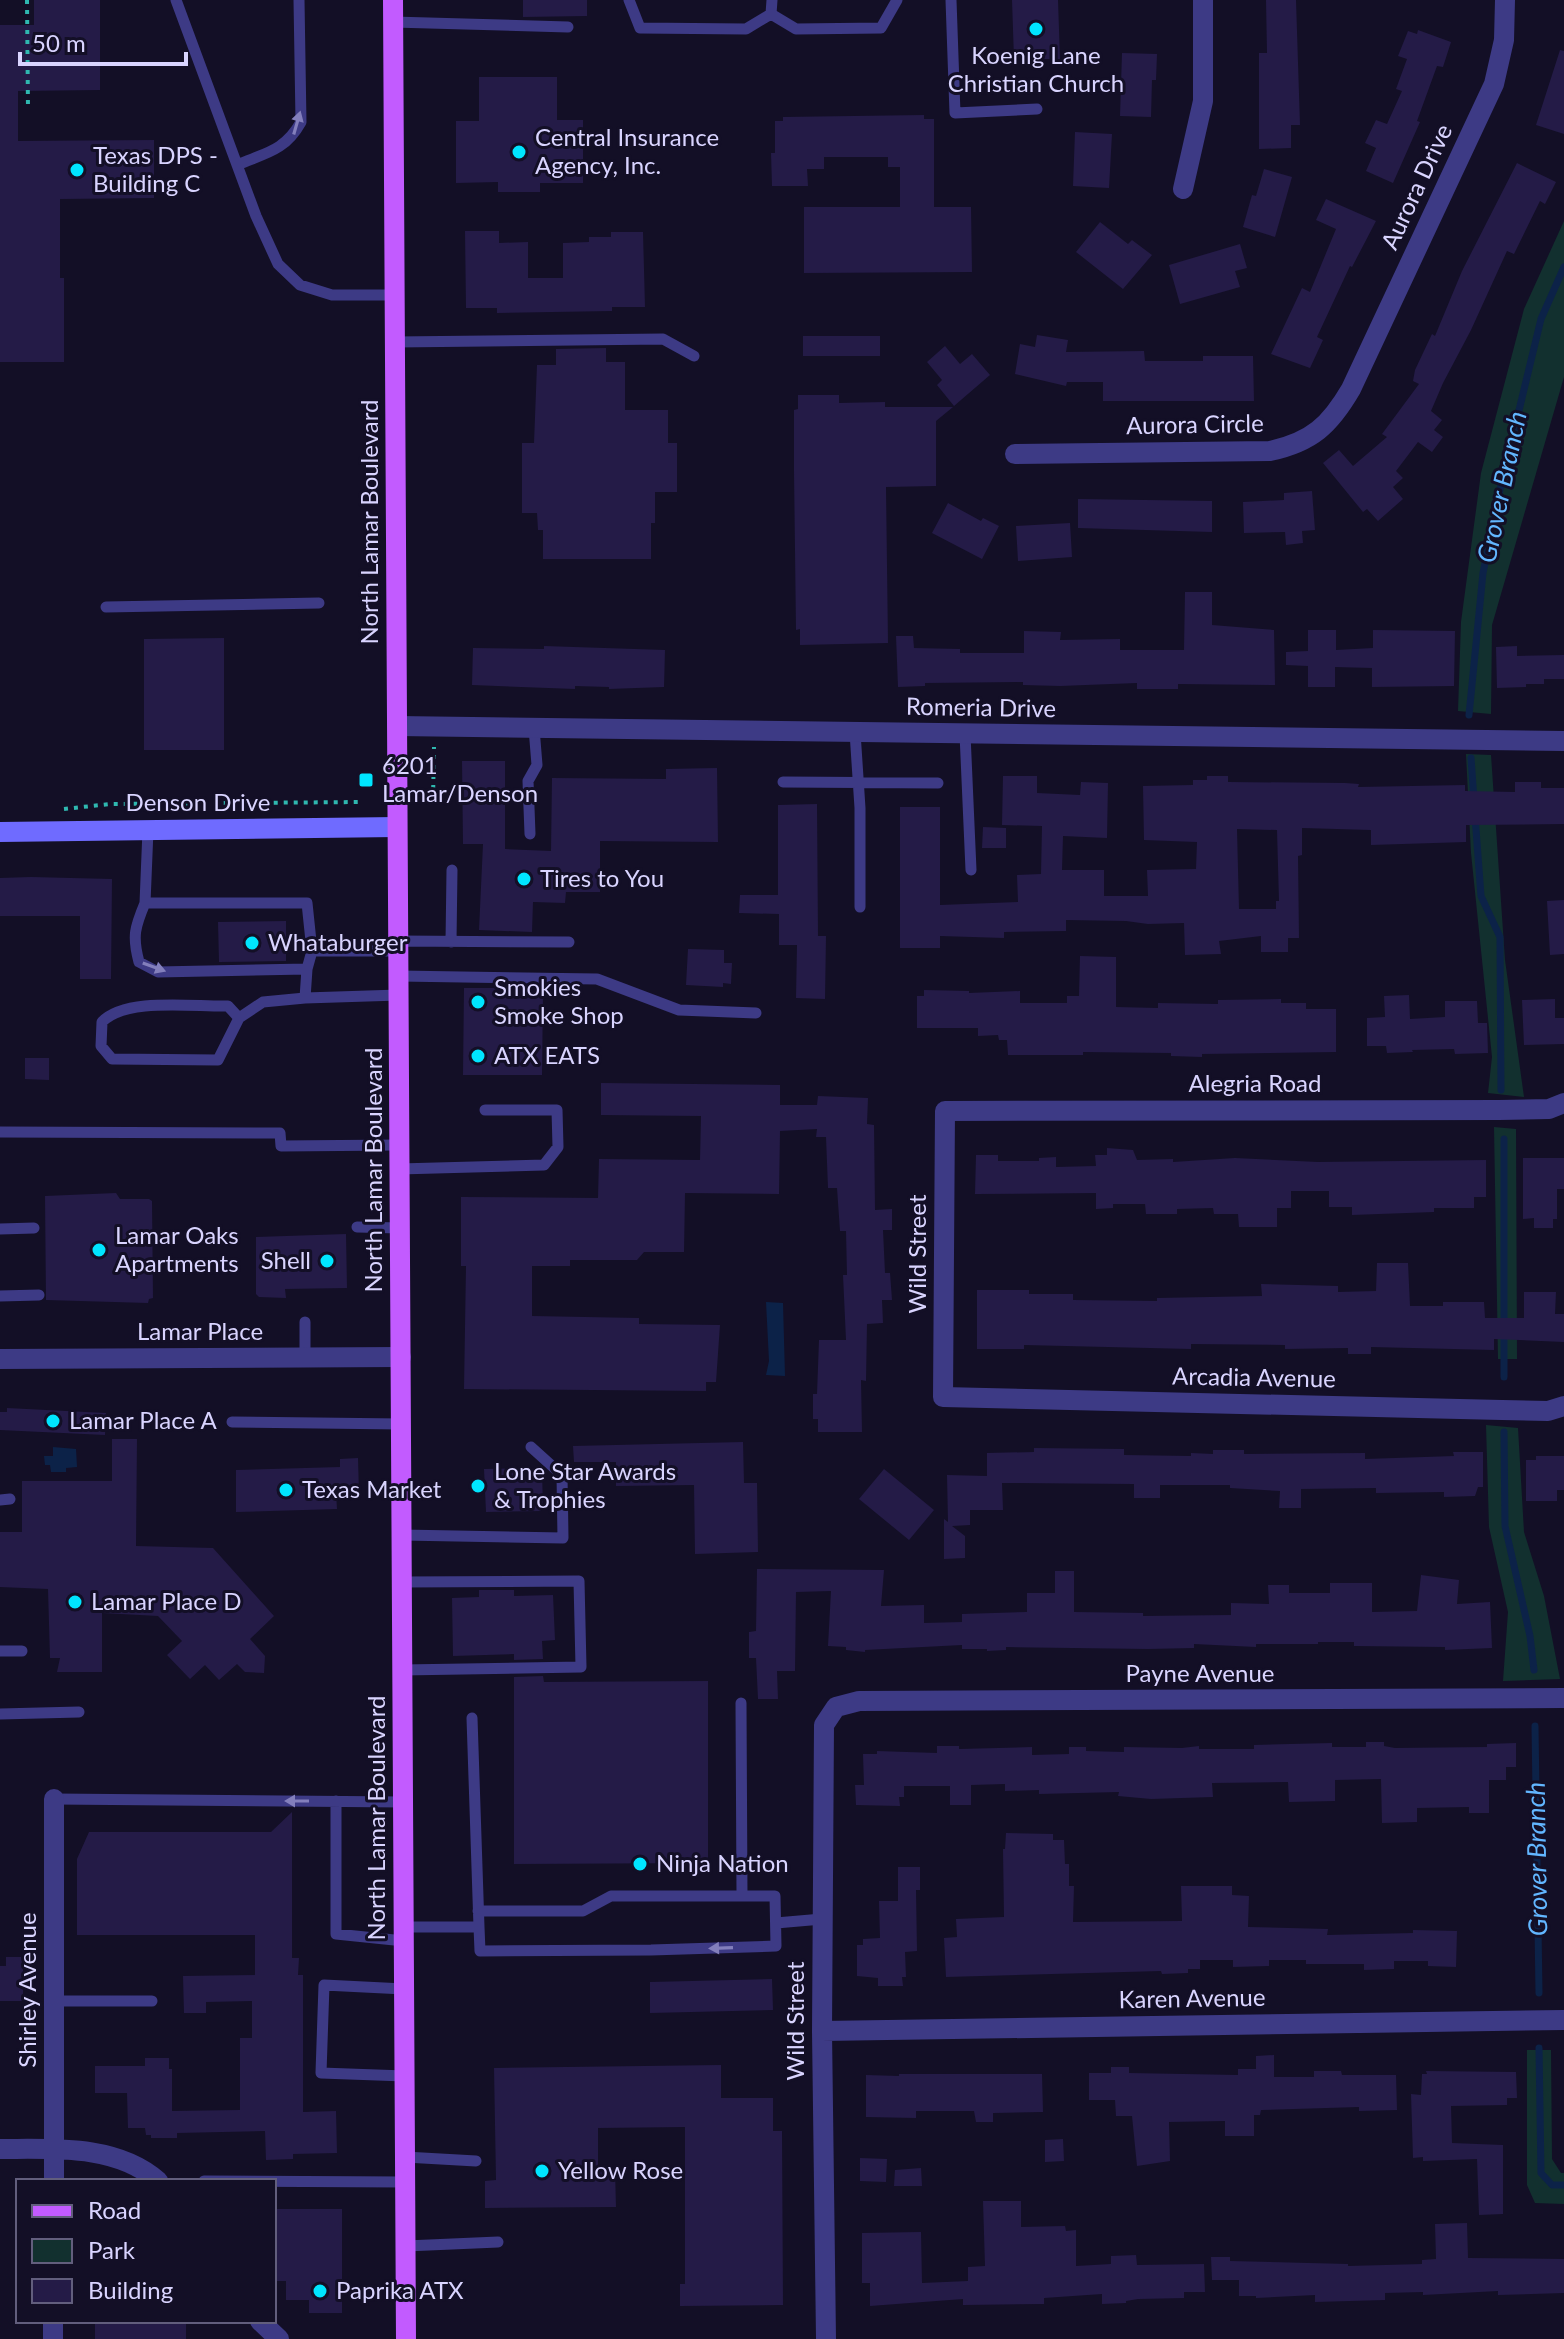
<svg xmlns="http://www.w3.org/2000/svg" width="1564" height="2339" font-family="Lato,sans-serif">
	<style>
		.green { fill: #12302f }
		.water { fill: #0c2248 }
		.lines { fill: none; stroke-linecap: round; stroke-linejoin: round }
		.stream { stroke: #0c2248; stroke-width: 7 }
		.building { fill: #241b47; fill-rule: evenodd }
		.path { stroke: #2fb8b0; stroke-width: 4; stroke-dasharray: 4 6; stroke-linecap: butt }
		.lane { stroke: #3d3a85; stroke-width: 11 }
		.street { stroke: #3d3a85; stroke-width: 20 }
		.secondary { stroke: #6f6bff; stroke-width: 20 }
		.primary { stroke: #c25bff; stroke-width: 20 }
		.oneway { fill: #837fbc }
		.poi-dot { fill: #00e5ff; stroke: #130f26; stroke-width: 3 }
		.labels { text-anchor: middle; stroke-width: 6; stroke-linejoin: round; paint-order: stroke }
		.poi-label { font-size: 24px; fill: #d9d4ff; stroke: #130f26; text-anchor: start }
		.street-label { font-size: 24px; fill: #d9d4ff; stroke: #130f26 }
		.water-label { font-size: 26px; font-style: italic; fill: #62b6ff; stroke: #130f26 }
	</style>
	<rect width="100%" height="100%" fill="#130f26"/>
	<path class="green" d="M1564 221V377L1492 625 1491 714 1458 711 1461 622 1481 473 1524 309Z
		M1466 754 1491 755 1505 960 1524 1097 1488 1093 1492 1057 1471 853Z
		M1494 1127 1516 1129 1517 1359H1498Z
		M1486 1425 1518 1428 1524 1532 1544 1596 1560 1679 1503 1681 1508 1612 1489 1527Z
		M1527 2050H1551L1552 2159 1561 2173H1564V2204L1535 2203 1527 2185Z"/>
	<path class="water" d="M766 1302 783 1303 785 1376 766 1375 769 1361Z
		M53 1447 76 1449 77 1467 66 1468V1472H51L50 1465H45L44 1456H53Z"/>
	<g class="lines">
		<path class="stream" d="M1469 715 1483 573 1501 485 1541 319 1564 267
			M1471 758 1474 800
			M1475 816 1481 896 1500 937 1501 1090
			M1504 1377V1139
			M1504 1432 1505 1526 1530 1636 1534 1670
			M1535 1726 1539 1993
			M1539 2048 1541 2173 1552 2185H1564"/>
	</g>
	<path class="building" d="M34 0H100V90L18 91V141L154 140V198L60 199V278H64V362H0V25H34Z
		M523 0H587V16L523 17Z
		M1012 0H1058L1060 59H1014Z
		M1266 0H1296L1300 125H1291V148L1259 149V53H1267Z
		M1418 30 1451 42 1443 67 1437 66 1417 121 1420 122 1393 183 1366 171 1376 148 1365 143 1376 120 1387 124 1402 91 1396 89 1407 59 1398 56 1408 31 1417 34Z
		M1560 50 1564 51V134L1536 125Z
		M1122 53 1157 54 1156 80H1152L1151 117 1120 116Z
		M479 77H557V120H583V183H540V192H498V182L456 183V121H479Z
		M924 115V119H934V207H971L972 272 804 273V207H900V167H888V157H824V169H807L808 186H772L771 153H775V121H783V117Z
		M1075 132 1112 134 1109 188 1073 186Z
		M1517 163 1556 182 1545 204 1540 201 1514 254 1507 251 1471 330 1443 383 1431 411 1442 420 1434 430 1443 437 1432 452 1418 442 1396 471 1403 478 1393 487 1403 499 1378 521 1367 509 1363 512 1323 463 1339 450 1353 466 1387 437 1382 434 1419 384 1413 381 1415 370 1432 334 1435 336 1462 271Z
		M1264 169 1292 177 1275 237 1243 227 1252 195 1256 196Z
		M1326 199 1376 221 1352 267 1350 266 1317 337 1323 340 1310 368 1271 354 1302 288 1310 292 1336 229 1316 220Z
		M1100 222 1128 244 1132 240 1152 255 1123 289 1076 252Z
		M465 231H499V243L528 242V278H563V243L589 242V237H611V232H643L645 307H612V311L497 313V308H466Z
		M1240 244 1247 268 1235 271 1240 287 1180 304 1169 265Z
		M1037 335 1068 340 1066 352 1144 351 1145 361H1203V356H1253L1254 401H1103V382H1067L1066 386 1015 374 1020 344 1035 347Z
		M803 336H880V356H803Z
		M945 346 960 364 972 354 990 375 954 406 937 385 942 380 927 362Z
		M606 348V362H625V410H668V443H677V492H655V523H651V559H543V530H538L537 513H522V443H534L537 365H556V349Z
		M798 395H839V403L885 402V407H953L936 421V486L886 487 888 643 800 645V629L796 630 794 471V410L798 409Z
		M1312 491 1315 530 1302 531 1303 543 1286 545 1285 532 1244 533 1243 502 1284 500V493Z
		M1078 499 1212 501V532L1078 528Z
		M948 503 981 521 983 518 999 526 982 559 932 533Z
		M1070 523 1072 557 1018 561 1016 526Z
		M1185 592H1212V625L1274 630 1275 685 1178 684V689H1137V683L1060 686 1023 685V682L925 683V686L898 687 896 636H913L914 648 960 649V653H1024V631L1061 632 1060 640 1120 639V650H1184Z
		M1308 630H1336V650L1373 648V630L1455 631 1454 686 1372 687V668L1335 667V687H1308V666L1286 665V652L1308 651Z
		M224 638V750H144V639Z
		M544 646 665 650 664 687 609 689V687L575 686V689L472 685 473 648 544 649Z
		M1517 646V656L1564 655V679H1544V684H1526V687L1497 688 1496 647Z
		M462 761H505V849L551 851 552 778 666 779V769L717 768 718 842 600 841V892H566L565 903 533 902 532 932 479 930 483 844H463Z
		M1003 776H1037V793L1080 795 1081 782 1108 783 1107 838 1063 836 1062 870H1104V896H1148L1147 870 1196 869 1197 842 1144 840 1143 786 1193 785V780H1207V776H1228V782L1345 783 1359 784 1358 787 1465 785V791L1515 792V782H1541V788H1564V824L1466 825V842L1371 845V830L1302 828V855L1298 856 1299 938H1288V952H1261V936L1219 941 1221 954 1185 955 1184 923 1148 924 1126 921 1066 920V931L1004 932V938L940 936V948H900V807H940V905L1018 902 1017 875 1041 874 1042 826 1002 825ZM1237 829 1277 830 1279 901H1276V909H1239Z
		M817 804 818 936H826L825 999 796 998 797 945H779V914L739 913 740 895H778V805Z
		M983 827 1006 828V848H982Z
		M31 877 112 879 111 979H80V916H0V878Z
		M1564 900V954L1550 955 1547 901Z
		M286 921V961L219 962 218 922Z
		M688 949 724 950V963H732L731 984 723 983V987L686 985Z
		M1080 956 1116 957V1007L1158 1008V1003L1218 1004V1000L1281 999V1003H1306V1009H1336V1052L1202 1054V1057L1171 1056V1053L1083 1052V1055H1008L1007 1040H999L998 1035 978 1036V1028H917V996H924V990L969 991V993L1020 991V1003H1067V996H1079Z
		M464 988H504V994L543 995 542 1075H463Z
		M1409 995 1410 1019 1445 1017V1001H1477L1478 1023H1487L1488 1053 1455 1054 1454 1049 1412 1050 1413 1052 1387 1053 1386 1046H1367V1018L1385 1017 1384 996Z
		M1555 999V1018H1564V1044L1524 1045 1522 1000Z
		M25 1058H49V1080L25 1079Z
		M601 1083 780 1085V1105H817L818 1096 868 1098 867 1124 874 1125 875 1210 892 1209V1230H883L885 1273H890L892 1300H882L883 1323 867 1324 866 1381 861 1380 862 1432H818V1419H813V1394H817L819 1340H846L843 1275H847L846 1231H840L837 1188H828L826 1137H816L817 1129 780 1131 779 1194 685 1193 684 1252H644L637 1260H570V1266H532V1316L639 1318V1324L720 1325 716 1382H706V1391L464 1389 466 1266H461V1197L598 1198 599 1159 700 1160 701 1116 601 1115Z
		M1107 1148 1133 1150 1137 1160 1173 1159V1162L1235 1158 1318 1162 1486 1160V1197H1474V1208H1434V1212L1352 1215V1207H1329V1191H1291V1208H1277V1227H1239L1238 1214H1214L1213 1208 1177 1209V1214H1146L1145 1204H1113V1208L1096 1209V1193L975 1194 976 1155H998V1161H1039V1158L1056 1157V1167L1096 1166 1095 1155H1107Z
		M1523 1158H1564V1189H1557V1219H1553V1228H1534V1218L1523 1219Z
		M116 1193 120 1199H149L152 1201 153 1298 149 1299 148 1303 46 1300 45 1196Z
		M346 1234 347 1288 285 1289 286 1298 259 1297 256 1294V1237Z
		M1377 1263H1408L1410 1306H1443V1302H1484L1485 1318H1524V1292H1556L1555 1314H1564V1342L1494 1339V1350L1371 1347V1354H1348V1348L1285 1349V1345L1191 1344V1349L1024 1345V1349H977V1290H1029V1294H1073V1300L1157 1301V1298L1262 1296 1261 1284 1338 1286V1292L1376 1291Z
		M7 1408 106 1413 105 1435 0 1430V1412H7Z
		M112 1439H137L136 1546 213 1548 274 1616 250 1639 265 1656 264 1673 245 1672 237 1664 219 1680 205 1665 190 1679 167 1655 182 1641 158 1616 102 1613V1672H57L60 1658H50L48 1589 0 1587V1532H22V1481H112Z
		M743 1442 744 1483H757L758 1552 695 1554 694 1485 616 1486V1462H574L573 1446Z
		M1034 1448 1124 1449V1455L1191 1456V1453L1213 1454V1450H1244V1454L1365 1453V1459L1454 1456 1453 1452H1483V1487H1478L1475 1496 1444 1497V1492L1376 1493V1488L1301 1489V1508H1279L1280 1491 1230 1488V1485H1160V1498H1134V1484L1002 1483 1003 1510H970V1525L952 1526 965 1536V1558L944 1559V1519L948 1522 947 1475 987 1476V1453L1034 1452Z
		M1536 1456H1564V1490H1557V1501H1526V1460H1536Z
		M358 1458 359 1493H336L337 1509 236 1512V1470L340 1467V1459Z
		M542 1468 543 1511 486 1512 484 1469Z
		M884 1469 934 1510 909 1540 859 1499Z
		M757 1569 884 1570 881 1606 924 1605V1623L962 1622V1614L1027 1612V1593H1055V1571H1074V1612L1143 1613V1616L1231 1615V1603L1269 1604 1268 1585H1289V1593H1330V1583H1372V1612L1417 1611 1421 1575 1459 1580 1457 1604 1490 1602 1492 1648 1445 1650V1647L1354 1646V1642H1318V1644H1256V1647L1194 1644V1648L1148 1649 1006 1647V1650L987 1651V1649H962V1645L865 1650V1652L846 1650V1647L828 1646 831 1591 796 1592 795 1671H777L778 1699H758L756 1658H749V1632L756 1631Z
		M479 1590H514V1596L553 1595 555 1640 542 1641 543 1659 514 1660V1654L453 1656 452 1598 479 1597Z
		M543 1676 544 1682 708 1681V1863L514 1864V1677Z
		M1366 1742H1384V1746L1395 1748 1487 1747V1744L1516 1743V1767H1506V1780H1489V1813H1469V1807L1417 1808V1822L1382 1823 1381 1779 1335 1780V1801L1289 1802 1288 1782 1212 1783 1213 1797 1151 1799 1118 1796 1119 1792 1039 1794V1790L1005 1791V1784L971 1785V1805H950V1786H904V1797H899L900 1806 856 1805 855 1785H864L863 1754H877V1751L937 1753V1746H959V1749L1032 1747V1755L1069 1754V1747H1086V1751L1124 1752V1747L1182 1748 1199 1746V1749H1254V1745L1332 1743V1747H1366Z
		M292 1812V1958H299L298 1975H303V2112L336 2111 337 2153 293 2154V2159L266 2160 265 2131 177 2133V2138H151V2135H146L145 2128H128L127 2093H95V2066H145V2058H169V2069H172V2111L240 2110V2038H252V2001L206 2002V2013H184L183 1976 255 1975V1935H77V1859L89 1832H271Z
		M1006 1833 1053 1834V1840H1064L1065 1864H1069V1886H1074L1073 1922 1182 1921 1181 1886H1232V1895L1249 1896 1248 1927 1328 1929 1327 1935 1413 1933V1930L1457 1931 1456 1967 1428 1966V1961H1394V1969L1364 1970V1964H1306V1960H1269V1966L1233 1967V1960H1200V1969H1188V1973L1162 1974 1161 1971 946 1977 944 1938 957 1937 956 1919 1004 1917 1003 1849H1005Z
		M898 1867H920V1890H916L917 1951 905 1952 906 1977H902L903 1986H878V1978L857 1976V1945H863V1939L880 1938 879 1901H898Z
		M6 1957H23V2001H0V1966H6Z
		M772 1979 773 2010 650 2013V1982Z
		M1274 2055V2077H1314V2071H1341L1342 2075H1396L1397 2110 1359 2111V2107L1261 2110 1260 2115H1254V2136H1225V2121L1169 2122 1170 2161 1137 2166 1132 2116H1116L1115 2100H1089V2073H1111V2067H1129V2073L1238 2075V2069H1256V2056Z
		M721 2065V2098H773V2131H782L783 2305 680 2306V2284H685V2127L598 2128V2171L615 2170 616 2207 485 2208V2181L496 2180 494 2068Z
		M1426 2071 1516 2072 1517 2098H1507V2105L1451 2106 1452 2143 1503 2145V2214L1479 2215 1477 2159 1423 2161V2157L1413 2158 1411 2094 1421 2095 1422 2074H1427Z
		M899 2074H1042L1043 2112 993 2113V2122H976L974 2111H916V2118L866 2117V2075L899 2076Z
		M1063 2139 1064 2161 1045 2162V2140Z
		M860 2158 887 2159 886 2182 860 2181Z
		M921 2168 922 2186H894L895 2170Z
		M983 2201H1021V2227L1065 2226 1066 2231 1076 2230V2266L1111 2264V2256L1136 2255 1137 2265 1204 2264 1205 2292H1184V2298L1138 2299 1126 2301V2303L1102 2304V2294L1044 2298V2304L963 2305V2299L870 2306V2283H862V2233L921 2232 922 2283 968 2281V2267L985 2266Z
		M274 2209H342V2313H309V2300H286V2281H274Z
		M1467 2223 1468 2258 1564 2259V2293L1498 2295V2291L1423 2295V2292L1385 2293V2300L1315 2302V2295L1256 2298V2296H1239V2280H1212L1211 2257H1230V2261L1348 2264V2266L1422 2264V2260L1436 2259 1435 2224Z
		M95 2321H186V2339H95Z"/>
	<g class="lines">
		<path class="path" d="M27 0 28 110
			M433 799 434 747
			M64 809 110 804 361 802"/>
		<path class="lane" d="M176 0 256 216 278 264 300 285 332 295H394
			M629 0 640 28 746 29 771 14 772 0
			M951 0 955 113 1037 109
			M771 14 796 29 881 28 897 0
			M393 22 568 27
			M237 165C265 153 285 151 301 122L299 0
			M395 342 663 339 694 356
			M106 607 319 603
			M855 732 860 808V907
			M965 734 971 870
			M783 782 938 783
			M148 830 145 903H307L312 951H398
			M530 834 528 781 537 765 534 728
			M145 903C135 927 132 936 139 962L158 972 307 969
			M398 941 569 942
			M451 942 452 870
			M312 951 307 969 305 998 399 995
			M399 976 597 979 679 1010 756 1013
			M239 1018 228 1006C194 1007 126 997 102 1022L101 1046 112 1059 218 1060 239 1018 263 1002 305 998
			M0 1132 280 1133 281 1146 399 1145
			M399 1169 544 1165 558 1147 557 1110H485
			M357 1227 400 1228
			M0 1229 34 1228
			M0 1296 39 1295
			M305 1357V1322
			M232 1422 401 1424
			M0 1500 10 1499
			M402 1535 563 1538 562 1475 531 1447
			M402 1582 579 1581 581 1667 402 1670
			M0 1651H22
			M741 1703 742 1896
			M0 1714 79 1712
			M472 1718 479 1927 480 1951 651 1950 776 1946 775 1896H611L583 1911H478
			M54 1799 403 1802
			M336 1801V1934L404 1941
			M776 1923 822 1919
			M404 1927H479
			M404 1989 324 1985 321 2073 405 2076
			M54 2001H152
			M405 2157 476 2161
			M204 2181 405 2182
			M406 2246 498 2242"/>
		<path class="street" d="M1183 189 1203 101V0
			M1015 454 1270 451C1312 442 1330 425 1351 389L1494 84 1504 40 1505 0
			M397 726 1564 741
			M1564 1103 1549 1109 1499 1110 945 1111 943 1397 1502 1410 1548 1411 1564 1406
			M0 1359 401 1357
			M54 1799V2181
			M822 2031 1564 2020
			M0 2149C52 2149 116 2144 158 2181
			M260 2321 279 2339
			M53 2339V2321
			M826 2339 822 2031 824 1725 836 1707 859 1701 1564 1698"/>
		<path class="secondary" d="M0 832 397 827"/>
		<path class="primary" d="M393 0 406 2339"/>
	</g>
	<defs><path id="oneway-solid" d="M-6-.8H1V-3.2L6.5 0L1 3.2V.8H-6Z" transform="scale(2)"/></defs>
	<g class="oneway">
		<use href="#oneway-solid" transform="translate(297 123) rotate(-74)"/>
		<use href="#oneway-solid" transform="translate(154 967) rotate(20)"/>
		<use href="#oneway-solid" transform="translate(297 1801) rotate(-180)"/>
		<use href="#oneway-solid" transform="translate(721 1948) rotate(178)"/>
	</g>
	<g class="poi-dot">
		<circle cx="1036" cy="29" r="8"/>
		<circle cx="519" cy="152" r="8"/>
		<circle cx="77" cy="170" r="8"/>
		<rect x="358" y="772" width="16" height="16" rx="4"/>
		<circle cx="524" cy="879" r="8"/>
		<circle cx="252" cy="943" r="8"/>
		<circle cx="478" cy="1002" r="8"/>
		<circle cx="478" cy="1056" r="8"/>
		<circle cx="99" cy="1250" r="8"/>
		<circle cx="327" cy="1261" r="8"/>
		<circle cx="53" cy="1421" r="8"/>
		<circle cx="478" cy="1486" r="8"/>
		<circle cx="286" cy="1490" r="8"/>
		<circle cx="75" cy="1602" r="8"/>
		<circle cx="640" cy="1864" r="8"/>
		<circle cx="542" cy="2171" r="8"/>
		<circle cx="320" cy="2291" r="8"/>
	</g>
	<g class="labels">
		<g class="poi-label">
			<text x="1036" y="64" text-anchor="middle">Koenig Lane<tspan x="1036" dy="28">Christian Church</tspan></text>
			<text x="535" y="146">Central Insurance<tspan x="535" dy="28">Agency, Inc.</tspan></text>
			<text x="93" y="164">Texas DPS -<tspan x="93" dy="28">Building C</tspan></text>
			<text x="382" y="774">6201<tspan x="382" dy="28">Lamar/Denson</tspan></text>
			<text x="540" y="887">Tires to You</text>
			<text x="268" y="951">Whataburger</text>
			<text x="494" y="996">Smokies<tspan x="494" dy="28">Smoke Shop</tspan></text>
			<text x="494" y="1064">ATX EATS</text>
			<text x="115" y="1244">Lamar Oaks<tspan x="115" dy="28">Apartments</tspan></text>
			<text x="311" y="1269" text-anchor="end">Shell</text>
			<text x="69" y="1429">Lamar Place A</text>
			<text x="494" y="1480">Lone Star Awards<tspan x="494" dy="28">&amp; Trophies</tspan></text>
			<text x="302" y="1498">Texas Market</text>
			<text x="91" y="1610">Lamar Place D</text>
			<text x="656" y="1872">Ninja Nation</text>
			<text x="558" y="2179">Yellow Rose</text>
			<text x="336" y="2299">Paprika ATX</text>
		</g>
		<g class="street-label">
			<text transform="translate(1417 187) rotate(-65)" y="8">Aurora Drive</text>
			<text transform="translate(1195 425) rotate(-1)" y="8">Aurora Circle</text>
			<text transform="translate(370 522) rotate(-90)" y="8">North Lamar Boulevard</text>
			<text transform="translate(981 708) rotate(1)" y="8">Romeria Drive</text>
			<text x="198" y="811">Denson Drive</text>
			<text x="1255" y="1092">Alegria Road</text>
			<text transform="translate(374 1170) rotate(-90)" y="8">North Lamar Boulevard</text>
			<text transform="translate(918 1254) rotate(-90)" y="8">Wild Street</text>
			<text x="200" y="1340">Lamar Place</text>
			<text transform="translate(1254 1378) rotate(1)" y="8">Arcadia Avenue</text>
			<text x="1200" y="1682">Payne Avenue</text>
			<text transform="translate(377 1818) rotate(-90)" y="8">North Lamar Boulevard</text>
			<text transform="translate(28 1990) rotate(-90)" y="8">Shirley Avenue</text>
			<text transform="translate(1192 1999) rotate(-1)" y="8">Karen Avenue</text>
			<text transform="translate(796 2021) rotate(-90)" y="8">Wild Street</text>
		</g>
		<g class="water-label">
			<text transform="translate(1502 487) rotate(-78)" y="9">Grover Branch</text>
			<text transform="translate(1537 1859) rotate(-91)" y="9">Grover Branch</text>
		</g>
	</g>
	<rect x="16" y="2179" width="260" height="144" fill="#130f26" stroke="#625e7d" stroke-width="2"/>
	<rect x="32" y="2205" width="40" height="12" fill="#c25bff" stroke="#625e7d" stroke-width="2"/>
	<text x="88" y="2219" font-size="24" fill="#d9d4ff">Road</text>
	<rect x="32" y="2239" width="40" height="24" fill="#12302f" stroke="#625e7d" stroke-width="2"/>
	<text x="88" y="2259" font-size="24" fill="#d9d4ff">Park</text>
	<rect x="32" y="2279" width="40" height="24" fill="#241b47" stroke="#625e7d" stroke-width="2"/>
	<text x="88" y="2299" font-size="24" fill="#d9d4ff">Building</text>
	<path d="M20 52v12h166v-12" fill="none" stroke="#d9d4ff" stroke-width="4"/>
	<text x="32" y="52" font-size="24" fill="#d9d4ff" stroke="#130f26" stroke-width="6" paint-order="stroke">50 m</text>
</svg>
